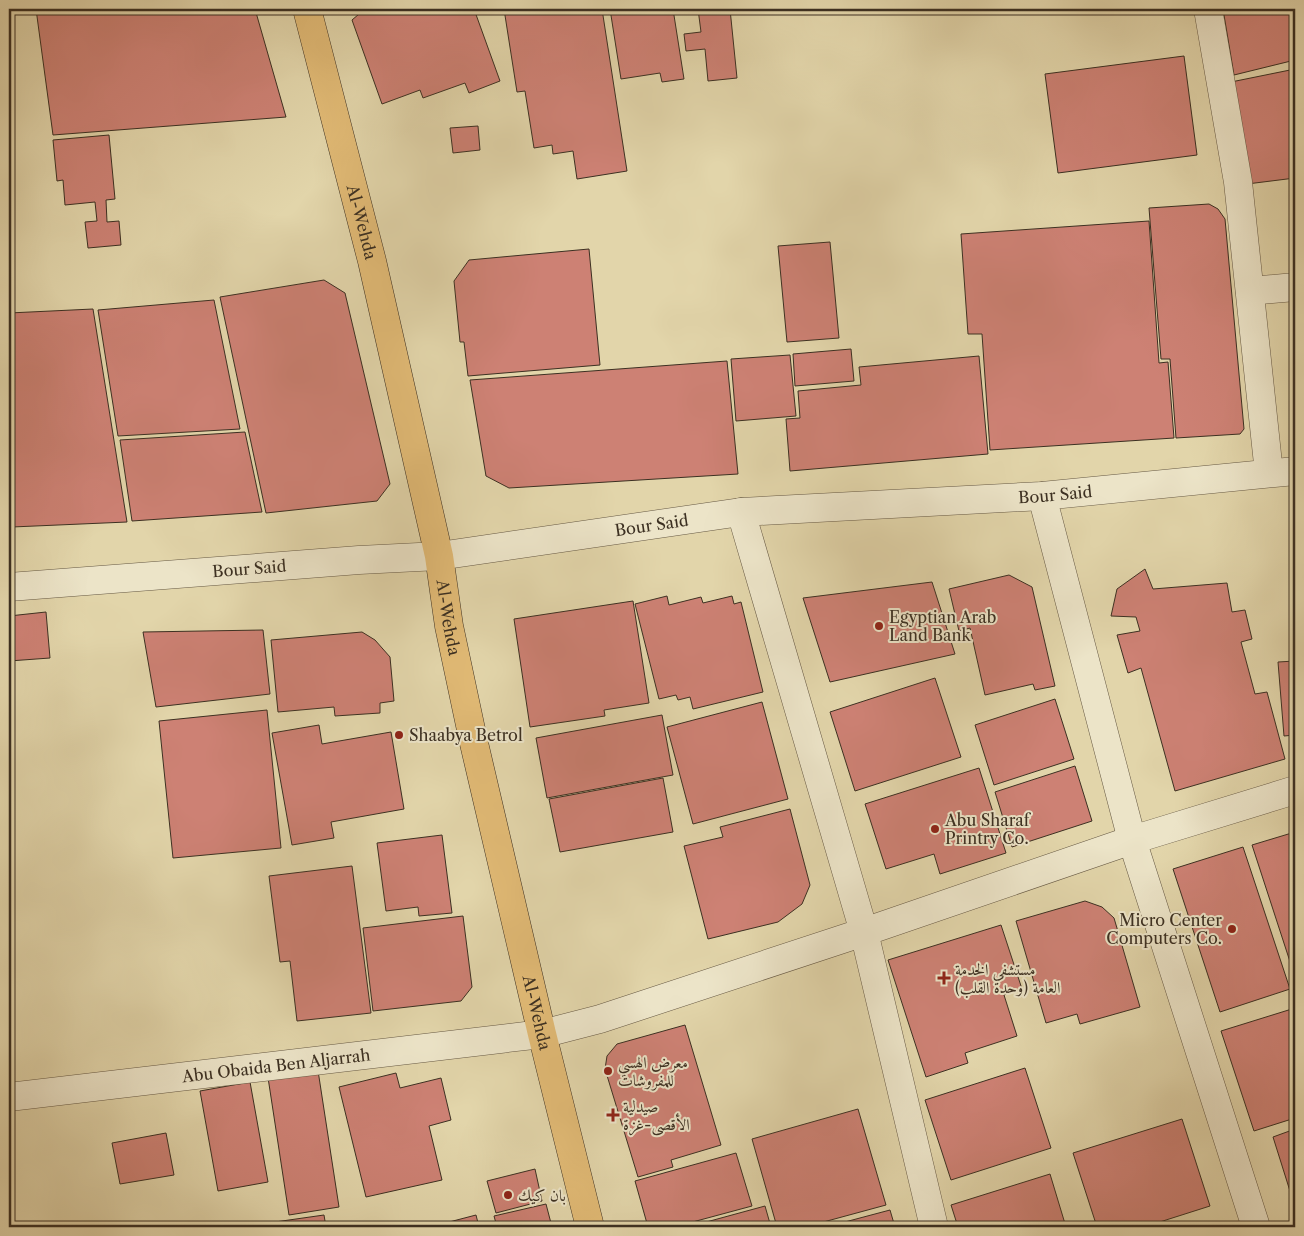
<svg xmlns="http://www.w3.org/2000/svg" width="1304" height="1236" font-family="'Libre Caslon Text',Amiri,serif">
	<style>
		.building { fill: #cd8174; stroke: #3c3022 }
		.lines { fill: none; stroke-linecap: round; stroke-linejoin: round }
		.minor-casing { stroke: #665944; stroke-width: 29 }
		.major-casing { stroke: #3c3022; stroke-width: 29 }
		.minor { stroke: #ece4c8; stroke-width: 28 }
		.major { stroke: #e1ba75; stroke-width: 28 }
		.poi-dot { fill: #8f2418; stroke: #ece4c8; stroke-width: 2 }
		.labels { text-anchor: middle; stroke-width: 4; stroke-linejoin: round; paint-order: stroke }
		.street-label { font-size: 16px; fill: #3c3022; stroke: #ece4c8 }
		.poi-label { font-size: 16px; fill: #3c3022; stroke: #ece4c8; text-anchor: start }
	</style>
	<rect width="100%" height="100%" fill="#e2d5aa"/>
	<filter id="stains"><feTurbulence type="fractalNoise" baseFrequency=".004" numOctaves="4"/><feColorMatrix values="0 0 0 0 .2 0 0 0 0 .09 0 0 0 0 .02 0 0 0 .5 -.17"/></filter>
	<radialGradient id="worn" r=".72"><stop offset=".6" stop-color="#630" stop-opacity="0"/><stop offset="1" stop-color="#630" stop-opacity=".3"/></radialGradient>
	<path class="building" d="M36 9H255L286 117 53 135Z
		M357 9H474L500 81 469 93 465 83 423 98 420 90 382 104 352 20 359 14Z
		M504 9H602L627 171 577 179 573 151 553 154 552 145 534 148 525 91 517 92Z
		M610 9H673L684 79 662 82 660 73 621 79Z
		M698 9H730L737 78 708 81 705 49 686 51 684 34 701 32Z
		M1223 9H1295V60L1234 75Z
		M1184 56 1197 155 1058 173 1045 74Z
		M1295 69V178L1247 184 1231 82Z
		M478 126 480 150 453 153 450 128Z
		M109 135 115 199 106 200 107 222 119 221 121 245 88 248 85 222 97 221 95 202 65 205 63 180 57 181 53 140Z
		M1209 204 1218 209 1225 219 1244 429 1240 434 1176 438 1170 359H1161L1149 208Z
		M1149 221 1159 363 1168 362 1174 438 990 450 982 334H968L961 234Z
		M830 242 839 338 787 342 778 246Z
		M589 249 600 365 468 376 464 342H460L454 281 469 260Z
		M324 280 345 293 390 484 377 501 266 513 220 297Z
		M214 300 240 429 118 436 98 310Z
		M93 309 127 522 12 527 9 500V313Z
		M851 349 854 381 795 386 793 354Z
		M790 355 796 416 736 421 731 359Z
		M979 356 988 454 790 471 786 419 800 418 798 391 861 385 859 367Z
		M727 361 738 474 509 488 486 476 470 380Z
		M245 432 262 512 132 521 120 440Z
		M1145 569 1153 589 1227 583 1232 612 1245 610 1252 639 1241 642 1255 694 1267 692 1285 759 1175 791 1141 668 1128 673 1117 635 1140 631 1136 617 1111 616 1117 589Z
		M1009 575 1032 587 1055 686 1035 690 1033 684 985 695 970 628 959 631 949 589Z
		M932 582 955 654 830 682 803 598Z
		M667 596 669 605 701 597 703 603 732 596 734 604 741 602 763 692 693 709 690 697 678 700 676 695 659 699 635 604Z
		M633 601 649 703 604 710 605 716 530 727 514 619Z
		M46 612 50 658 9 661V616Z
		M263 630 270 694 156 707 143 632Z
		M362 632 375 640 390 657 394 701 380 703V713L335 716 334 707 278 712 271 640Z
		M1295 661V735L1284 736 1278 662Z
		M935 678 961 757 855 791 830 712Z
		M1055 699 1074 759 994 785 975 725Z
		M762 702 788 799 693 824 667 727Z
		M267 710 281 848 173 858 159 721Z
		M662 715 673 775 547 798 536 738Z
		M319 725 322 744 391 732 404 809 331 822 334 838 292 845 272 733Z
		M1075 766 1092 821 1012 847 995 792Z
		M979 768 1006 853 940 874 934 854 886 869 865 804Z
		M663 778 673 832 560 852 549 799Z
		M790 809 810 885 802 904 778 922 708 939 684 846 723 837 720 827Z
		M1295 832V977L1252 845Z
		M442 835 452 913 419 916 418 907 386 911 377 843Z
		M1243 847 1290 989 1220 1012 1173 869Z
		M352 866 371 1013 297 1021 290 961 280 962 269 876Z
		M1085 901 1102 907 1114 918 1140 1007 1080 1024 1077 1014 1046 1023 1016 921Z
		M463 916 472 987 461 1001 373 1011 363 928Z
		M1001 925 1022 989 1004 995 1017 1036 965 1053 968 1063 926 1077 888 960Z
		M1295 1008V1118L1254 1131 1221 1031Z
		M685 1025 721 1145 671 1160 673 1167 638 1177 605 1069 607 1056 617 1044Z
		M317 1064 339 1207 289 1215 267 1071Z
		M1025 1068 1051 1148 951 1180 925 1100Z
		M396 1073 400 1088 441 1078 451 1120 429 1126 442 1180 366 1197 339 1087Z
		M250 1082 268 1182 218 1191 200 1091Z
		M858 1109 886 1205 805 1227H777L752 1139Z
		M1182 1119 1210 1206 1144 1227H1097L1073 1153Z
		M1295 1129V1207L1273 1137Z
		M166 1133 174 1175 120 1184 112 1143Z
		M736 1153 752 1206 674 1227H648L635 1181Z
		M535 1169 542 1201 496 1213 487 1181Z
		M1050 1174 1066 1227H958L951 1205Z
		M546 1204 552 1227H497L494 1216Z
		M765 1206 771 1227H688Z
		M890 1210 895 1227H826Z
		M324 1215 326 1227H240Z
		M476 1215 479 1227H430Z"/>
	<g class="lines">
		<defs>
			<g id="minor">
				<path d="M1208 9 1238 182 1269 473"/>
				<path d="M1250 291 1295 287"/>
				<path d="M1042 496 1132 840 1256 1227"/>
				<path d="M741 512 864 932 934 1227"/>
				<path id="s1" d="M9 587 359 560 439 556 741 512 1042 496 1295 471"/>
				<path id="s2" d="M9 1097 542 1034 600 1019 864 932 1132 840 1295 790"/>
			</g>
			<g id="major">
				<path id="s3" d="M307 9 372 261 439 556 449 626 473 739 542 1034 590 1227"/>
			</g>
		</defs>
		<use href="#minor" class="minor-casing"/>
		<use href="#major" class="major-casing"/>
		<use href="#minor" class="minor"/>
		<use href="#major" class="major"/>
	</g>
	<g class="poi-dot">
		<circle cx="879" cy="626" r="5"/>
		<circle cx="399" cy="735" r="5"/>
		<circle cx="935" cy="829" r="5"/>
		<circle cx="1232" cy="929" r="5"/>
		<path d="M941.5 970.5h5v5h5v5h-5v5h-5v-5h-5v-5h5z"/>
		<circle cx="608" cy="1071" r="5"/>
		<path d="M610.5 1107.5h5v5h5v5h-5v5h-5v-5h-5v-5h5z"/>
		<circle cx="508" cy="1195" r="5"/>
	</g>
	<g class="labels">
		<g class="street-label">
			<text dy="6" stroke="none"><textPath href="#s3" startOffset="220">Al-Wehda</textPath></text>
			<text dy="6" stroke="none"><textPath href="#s1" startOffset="1051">Bour Said</textPath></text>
			<text dy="6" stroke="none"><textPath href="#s1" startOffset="646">Bour Said</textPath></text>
			<text dy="6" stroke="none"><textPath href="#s1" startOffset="241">Bour Said</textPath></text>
			<text dy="6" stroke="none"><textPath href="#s3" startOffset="625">Al-Wehda</textPath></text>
			<text dy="6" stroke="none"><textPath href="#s3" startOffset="1030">Al-Wehda</textPath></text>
			<text dy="6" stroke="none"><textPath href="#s2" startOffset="269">Abu Obaida Ben Aljarrah</textPath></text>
		</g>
		<g class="poi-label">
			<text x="889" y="623">Egyptian Arab<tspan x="889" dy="18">Land Bank</tspan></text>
			<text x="409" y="741">Shaabya Betrol</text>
			<text x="945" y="826">Abu Sharaf<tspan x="945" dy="18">Printry Co.</tspan></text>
			<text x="1222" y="926" text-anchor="end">Micro Center<tspan x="1222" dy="18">Computers Co.</tspan></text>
			<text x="955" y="975">مستشفى الخدمة<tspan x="955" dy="18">العامة (وحدة القلب)</tspan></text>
			<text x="618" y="1068">معرض الهسي<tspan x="618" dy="18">للمفروشات</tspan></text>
			<text x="623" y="1112">صيدلية<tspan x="623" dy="18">الأقصى-غزة</tspan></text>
			<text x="518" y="1201">بان كيك</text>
		</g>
	</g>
	<rect width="1304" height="1236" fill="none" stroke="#e2d5aa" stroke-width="30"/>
	<rect x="10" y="10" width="1284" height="1216" fill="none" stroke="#3c3022" stroke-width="2.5"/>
	<rect x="15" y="15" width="1274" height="1206" fill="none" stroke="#3c3022"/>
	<rect width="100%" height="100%" filter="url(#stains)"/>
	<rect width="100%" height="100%" fill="url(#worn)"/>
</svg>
